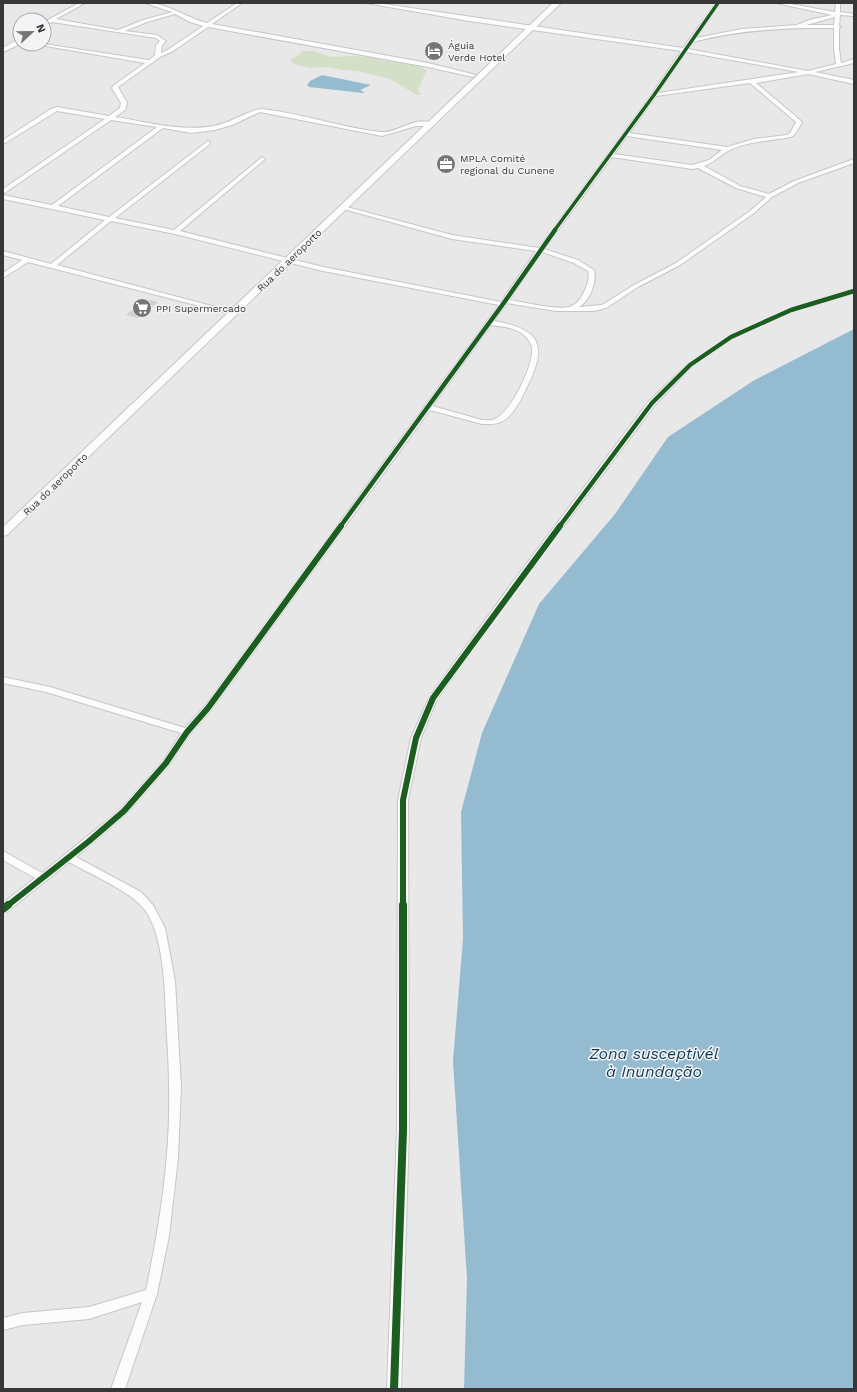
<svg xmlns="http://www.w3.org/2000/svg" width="857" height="1392" font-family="'Work Sans',sans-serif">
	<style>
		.green { fill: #d3dfc6 }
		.water { fill: #95bbd1 }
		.building { fill: #d1d1d2 }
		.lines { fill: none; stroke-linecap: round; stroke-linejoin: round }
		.street-casing { stroke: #c6c6c7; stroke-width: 2 }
		.secondary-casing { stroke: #c6c6c7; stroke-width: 2 }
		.street { fill: #fcfcfc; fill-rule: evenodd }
		.secondary { fill: #fcfcfc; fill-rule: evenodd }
		.cycleway-far3-casing { stroke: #f4f4f7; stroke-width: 5 }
		.cycleway-far2-casing { stroke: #f4f4f7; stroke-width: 6 }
		.cycleway-far1-casing { stroke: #f4f4f7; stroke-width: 8 }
		.cycleway-casing { stroke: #f4f4f7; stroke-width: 10 }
		.cycleway-far3 { stroke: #1b5e20; stroke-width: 3.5 }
		.cycleway-far2 { stroke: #1b5e20; stroke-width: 4.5 }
		.cycleway-far1 { stroke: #1b5e20; stroke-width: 6 }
		.cycleway { stroke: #1b5e20; stroke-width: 8 }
		.labels { text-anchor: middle; stroke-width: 3; stroke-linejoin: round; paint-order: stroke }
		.far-poi-label { font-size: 10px; fill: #373738; stroke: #f4f4f7; text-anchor: start }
		.far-street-label { font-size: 10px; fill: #373738; stroke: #f4f4f7 }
		.near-water-label { font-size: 16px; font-style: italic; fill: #09374e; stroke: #f4f4f7 }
	</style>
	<rect width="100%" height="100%" fill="#e8e8e9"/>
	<path class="green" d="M301 51H313L331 57 356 56 376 58 384 61 416 64 427 71 418 89 421 95H417L390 79 357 71 343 70 328 67 309 68 294 64 290 60 300 54Z"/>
	<path class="water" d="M322 75 371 85 360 90 364 92 363 93 309 87 307 85 310 81Z
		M854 329V1389H464L467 1279 453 1061 463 939 461 812 482 733 539 604 615 514 668 437 753 381Z"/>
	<path class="building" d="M146 299 158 302 138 318 126 315Z"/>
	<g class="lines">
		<defs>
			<path id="street" d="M79 3H85L56 19 118 30 143 20 172 12 145 3C169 3 184 17 207 23L237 3H242L212 24 428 63 476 75 473 77 428 67 208 27 173 51 160 57 118 87 127 103 125 110 115 117C148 122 181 132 214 126 227 124 254 108 262 109 302 113 341 128 381 132 397 134 417 114 433 124L430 126H416L382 136 260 112 232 125 215 130 191 133 163 128 58 206 109 217 208 141 210 142V144L115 218 174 230 262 157 265 159 264 160 180 231 323 267 501 302 536 251 452 239 340 208 343 206 452 235 539 248 652 94 681 51 469 21 366 3H377L683 48 716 3H720L696 38 742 29 797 25 809 20 832 15 776 3H785L835 12 836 3H840V12L854 14V16L840 15 839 26 841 27 839 28V49L841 63 854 59V63L815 72 854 80V84L808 74 756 83 800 120 802 123 794 135 791 137C771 141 749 141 730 150 721 154 715 162 704 166L740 186 769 194 794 181 854 159V163L798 183 772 197 754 213 680 265 638 287 606 308 594 311H556L507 303 494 321C542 329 548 346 526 389 521 400 514 414 503 421 497 425 489 424 482 424L430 410 211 710 190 734 169 765 127 813 76 857 141 892 153 905 165 928 175 981 181 1087 178 1158 169 1236 157 1294 125 1389H111L142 1302 89 1319 23 1325 3 1330V1318L23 1313 89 1307 146 1290C160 1223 171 1154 169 1086 169 1063 167 1039 166 1016 165 986 163 935 145 910 132 892 90 874 69 862L7 912 3 913V903L35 878 3 860V851L42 873 121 809 163 761 181 733 46 692 3 683V677L50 687 185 728 205 706 499 305 323 271 175 234 111 221 57 265 227 310V312H223L28 262 3 278V273L22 260 3 255V251L51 264 105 220 3 199V195L52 205 157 127 111 120 3 194V189L105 119 57 111 5 143 3 144V140L51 109 57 107 109 116 120 108 121 103 112 88 113 86 145 63 34 44H44L149 60 155 55 156 45 160 41 156 38 52 22 44 25V22ZM175 14 190 22 203 26 169 49 161 53 162 45 166 41 157 35 125 31 147 22ZM835 17 834 25H806ZM805 28H834V49L836 64 808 71 688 49 693 42C730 32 767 29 805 28ZM686 52 799 72 658 93ZM750 83 796 122 790 133 787 135 754 139 727 147 629 133 656 96ZM627 136 722 150 709 160 692 165 614 154ZM612 157 692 169 698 168 736 188 766 197 750 211 676 263 634 285 602 305 579 307C590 301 597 282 594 270L578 260 544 249ZM542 252 574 263 588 271C590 278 587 286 584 292 581 299 576 305 569 307 555 310 524 302 509 300ZM491 325C503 327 517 327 526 337 528 339 531 344 532 347 534 365 512 409 497 418 493 421 487 420 482 420L432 406Z
				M20 38V43L16 46 3 52V48Z
				M854 289V293L793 311 733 338 692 366 655 405 518 587 437 699 421 738 408 800 409 1130 401 1389H387L397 1130 398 800 411 738 430 696 512 583 649 401 688 364 729 336 789 309Z"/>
			<path id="secondary" d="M553 3H561L7 535 3 536V527Z"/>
		</defs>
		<use href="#street" class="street-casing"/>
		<use href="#secondary" class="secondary-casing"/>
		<use href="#street" class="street"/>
		<use href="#secondary" class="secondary"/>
		<defs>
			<path id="cycleway-far3" d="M554 231 654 95 718 3"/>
			<path id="cycleway-far2" d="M340 527 503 304 555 230
				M559 527 652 403 690 365 731 337 791 310 854 291"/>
			<path id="cycleway-far1" d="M7 906 88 842 124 811 166 763 187 732 208 708 341 526
				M403 906V800L416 738 433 698 560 526"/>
			<path id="cycleway" d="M3 909 8 905
				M394 1389 403 1130V905"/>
		</defs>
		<use href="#cycleway-far3" class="cycleway-far3-casing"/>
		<use href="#cycleway-far2" class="cycleway-far2-casing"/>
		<use href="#cycleway-far1" class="cycleway-far1-casing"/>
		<use href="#cycleway" class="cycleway-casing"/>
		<use href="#cycleway-far3" class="cycleway-far3"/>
		<use href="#cycleway-far2" class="cycleway-far2"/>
		<use href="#cycleway-far1" class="cycleway-far1"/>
		<use href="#cycleway" class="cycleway"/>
	</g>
	<defs>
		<symbol id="hotel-disc" viewBox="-11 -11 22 22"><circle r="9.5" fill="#757576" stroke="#f4f4f7"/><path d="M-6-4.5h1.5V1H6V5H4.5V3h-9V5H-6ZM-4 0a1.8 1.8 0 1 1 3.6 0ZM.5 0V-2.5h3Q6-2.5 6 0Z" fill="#fff"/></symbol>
		<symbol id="office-disc" viewBox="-11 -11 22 22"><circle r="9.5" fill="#757576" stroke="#f4f4f7"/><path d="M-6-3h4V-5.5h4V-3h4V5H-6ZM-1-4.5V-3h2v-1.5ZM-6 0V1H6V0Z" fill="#fff"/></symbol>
		<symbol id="supermarket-disc" viewBox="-11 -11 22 22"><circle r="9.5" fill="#757576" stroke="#f4f4f7"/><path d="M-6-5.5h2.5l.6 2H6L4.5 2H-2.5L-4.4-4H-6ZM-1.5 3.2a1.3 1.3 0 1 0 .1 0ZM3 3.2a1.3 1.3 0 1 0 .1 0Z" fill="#fff"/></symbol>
	</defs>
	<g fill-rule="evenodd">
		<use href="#hotel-disc" x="423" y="40" width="22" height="22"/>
		<use href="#office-disc" x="435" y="153" width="22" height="22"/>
		<use href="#supermarket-disc" x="131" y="297" width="22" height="22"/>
	</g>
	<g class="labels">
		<g class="far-poi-label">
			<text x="448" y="49">Águia<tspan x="448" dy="12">Verde Hotel</tspan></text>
			<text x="460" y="162">MPLA Comité<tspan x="460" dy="12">regional du Cunene</tspan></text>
			<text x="156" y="312">PPI Supermercado</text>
		</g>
		<g class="far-street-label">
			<text transform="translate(289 260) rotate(-44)" y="4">Rua do aeroporto</text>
			<text transform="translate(55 484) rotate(-44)" y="4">Rua do aeroporto</text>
		</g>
		<g class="near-water-label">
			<text x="654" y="1059">Zona susceptivél<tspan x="654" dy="18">à Inundação</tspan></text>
		</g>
	</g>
	<rect width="857" height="1392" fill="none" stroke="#373738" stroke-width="8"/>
	<g transform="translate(32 32) rotate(68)"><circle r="19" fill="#f4f4f7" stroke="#a8a8ab"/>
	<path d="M0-3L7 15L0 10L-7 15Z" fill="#757576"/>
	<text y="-6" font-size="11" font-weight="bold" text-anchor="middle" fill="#373738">N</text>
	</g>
</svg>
